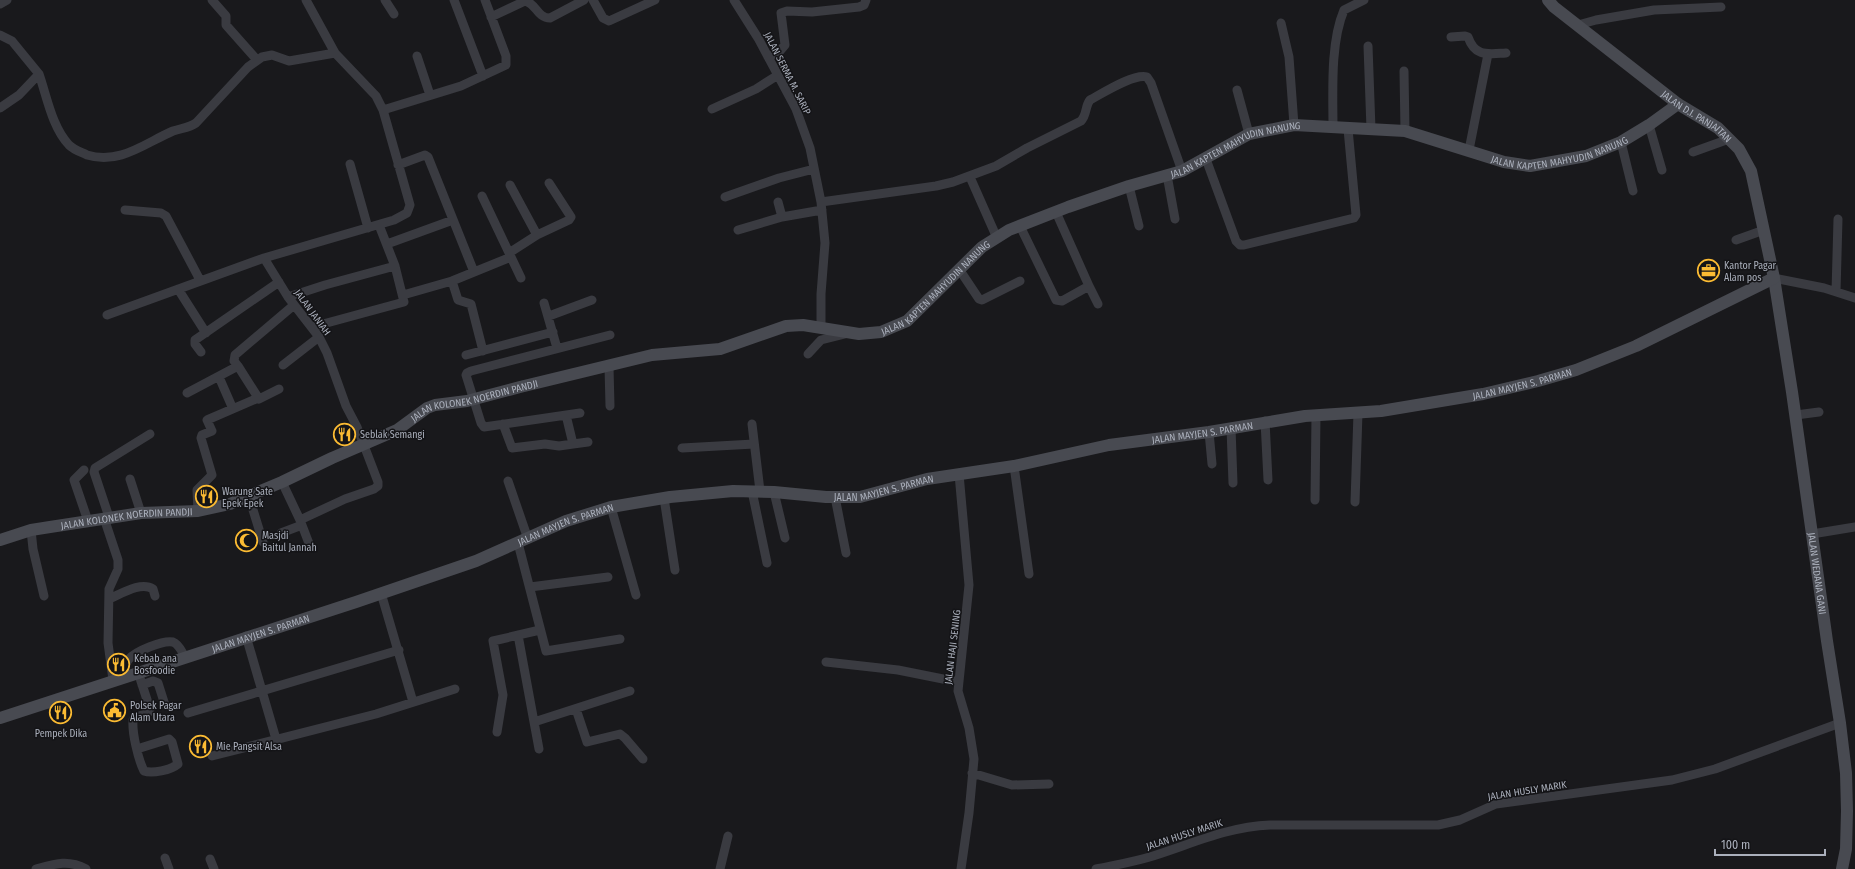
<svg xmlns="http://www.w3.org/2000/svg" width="1855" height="869" font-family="'Fira Sans Condensed',sans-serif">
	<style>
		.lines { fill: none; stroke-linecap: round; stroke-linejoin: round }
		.street { stroke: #3a3b41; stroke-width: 9 }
		.secondary { stroke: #484a51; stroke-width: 12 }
		.labels { text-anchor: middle; stroke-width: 3; stroke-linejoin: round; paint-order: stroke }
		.street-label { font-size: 10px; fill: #abb0bc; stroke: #141417 }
		.poi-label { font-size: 10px; fill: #abb0bc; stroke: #141417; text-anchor: start }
	</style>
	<rect width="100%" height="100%" fill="#19191c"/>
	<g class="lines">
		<path class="street" d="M212 0 226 16V25L257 60
			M385 0 394 14
			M454 0 483 76
			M593 0 603 18 609 21 655 0
			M734 0 758 38 796 109 810 148 821 202 825 243 821 294V328
			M0 4 7 0
			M491 17 525 1C536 3 537 18 550 18L584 0
			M1281 23 1289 57 1294 125
			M1578 25 1596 20 1654 10 1721 7
			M0 35 12 41 39 74
			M1451 37 1465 36 1468 37C1475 57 1487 54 1506 53
			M1368 46 1371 129
			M417 56 430 95
			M768 57 779 52 785 45 781 13 787 11 812 12 859 7 864 5 866 0
			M1404 71 1405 131
			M1237 90 1249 134
			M0 108 19 95 39 74C47 97 52 127 69 145 74 150 81 152 87 155 120 165 145 143 173 131 181 128 189 128 196 123L248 67 262 57 272 55 289 61 335 53
			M712 109 756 89 778 75
			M383 110 461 86 506 65V56L485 0
			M1649 125 1662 170
			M1333 128C1333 93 1330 43 1344 10L1364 0
			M1621 142 1633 191
			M1469 150 1488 54
			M1693 152 1729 139
			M1206 159 1236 241 1240 245H1244L1354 218 1356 215 1348 129
			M350 164 368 228
			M398 165 425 155 428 157 474 272
			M1167 175 1175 219
			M970 177 997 238
			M510 185 537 235
			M1129 186 1139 226
			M482 196 521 278
			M725 197 779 178 814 169
			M778 202 782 217
			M821 202 936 186 953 182 996 166 1027 148 1081 121C1087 115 1085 106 1090 100 1103 93 1134 73 1147 77L1151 83 1182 171
			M125 210 161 213 166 216 200 280
			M1020 226 1056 300 1062 301 1089 286 1056 212
			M738 230 782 217 822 210
			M1736 240 1764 230
			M387 244 453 220
			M509 253 537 235 569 220 571 217 549 183
			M264 258 394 220 407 213 410 205 383 110 376 96 335 53 306 0
			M959 269 979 299 982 300 1020 281
			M1774 278 1824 288 1855 298
			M452 281 458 300 471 304 483 351
			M1089 286 1098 304
			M178 289 206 333
			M1836 292 1838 219
			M403 295 452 281 511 257
			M288 297 325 285 395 266
			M544 303 557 348
			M107 315 264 258 288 297 319 337 327 353 346 406 357 427 378 482V486L374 489 345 499 300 520 282 482
			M549 316 592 300
			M312 327 404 302 395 266 379 225
			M201 352 195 344V340L279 282
			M808 354 821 340 845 334
			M466 355 553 332
			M283 365 319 337
			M238 366 259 399 279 389
			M609 367 610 406
			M219 377 233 409
			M187 393 238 366 234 361 235 355 294 305
			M580 413 484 427 481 423 466 375 467 373 471 371 610 335
			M566 415 573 444 588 442
			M1796 415 1819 412
			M1265 421 1268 480
			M503 424 512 448 545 444 559 446 573 444
			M752 424 760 491
			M1231 428 1233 483
			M1209 432 1212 464
			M682 448 754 444
			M1014 466 1029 574
			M84 470 74 480 88 521
			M959 474 969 585 958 691 969 728 974 759 969 813 961 869
			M130 479 141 513
			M508 481 528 539
			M752 491 767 563
			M774 492 785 538
			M249 497 263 542
			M835 497 846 553
			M664 498 675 570
			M1315 500 1316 415
			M1355 502 1358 413
			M611 507 636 595
			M198 511 197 490 212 475 201 438 202 435 212 431 207 420 258 398
			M109 517 94 472 95 468 150 434
			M104 518 118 560V569L109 589 108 643 113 680
			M300 520 310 546
			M31 530 33 549 44 596
			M281 533 302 525
			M1812 534 1855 527
			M518 543 546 651 620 639
			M530 587 608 577
			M381 593 413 702
			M109 599C121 594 141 581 153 589L155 596
			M518 635 534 722 630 691
			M246 636 276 739
			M826 662 898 670 958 682
			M123 677C124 670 124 664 129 659 136 651 163 640 173 642 179 644 182 652 185 657
			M142 685 153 681 158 683 165 705
			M576 709 587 742 620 734 625 738 643 759
			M188 713 399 650
			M534 722 539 749
			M497 732 503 695 493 641 540 630
			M137 749 169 739 172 742 178 764C171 770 152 774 144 771 138 759 132 733 133 720L134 718 148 713 150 709 138 672
			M212 756 376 714 455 689
			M972 773 1012 785 1049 784
			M165 858 169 869
			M210 859 214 869
			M36 869C54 864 68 859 86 869
			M720 869 728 836
			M1096 869C1115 865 1134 862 1153 856 1194 843 1227 827 1270 825H1438L1460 820 1496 804 1672 780 1715 769 1840 723"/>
		<g class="secondary">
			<path id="s1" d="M1548 0 1554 7 1678 104 1718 128 1739 149 1751 171 1774 278 1792 392 1827 641 1840 723 1846 773 1847 811 1846 849 1842 869"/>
			<path id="s2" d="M0 540 31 530 50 527 141 513 198 511 230 504 282 482 332 458 397 430 427 408 435 405 467 401 520 387 652 355 720 349 786 326 803 325 859 334 881 332 907 321 982 247 1009 230 1068 207 1129 186 1182 171 1249 134 1294 125 1405 131 1504 162 1530 166 1586 156 1621 142 1649 125 1678 104"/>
			<path id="s3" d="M0 718 356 602 476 561 566 521 611 507 670 497 733 491 774 492 826 497H860L927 479 1014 466 1109 445 1209 432 1305 416 1381 411 1483 394 1538 381 1576 370 1636 346 1774 278"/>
		</g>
	</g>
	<defs>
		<symbol id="office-ring" viewBox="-11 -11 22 22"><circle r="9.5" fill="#141417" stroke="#fbbb33" stroke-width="1.5"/><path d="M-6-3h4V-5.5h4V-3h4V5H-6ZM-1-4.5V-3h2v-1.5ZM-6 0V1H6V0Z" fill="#fbbb33"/></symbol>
		<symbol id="restaurant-ring" viewBox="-11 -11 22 22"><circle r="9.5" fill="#141417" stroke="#fbbb33" stroke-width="1.5"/><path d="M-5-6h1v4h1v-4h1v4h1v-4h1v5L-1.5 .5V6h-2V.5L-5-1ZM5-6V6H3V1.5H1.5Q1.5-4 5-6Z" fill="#fbbb33"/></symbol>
		<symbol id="mosque-ring" viewBox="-11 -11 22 22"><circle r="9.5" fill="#141417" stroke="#fbbb33" stroke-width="1.5"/><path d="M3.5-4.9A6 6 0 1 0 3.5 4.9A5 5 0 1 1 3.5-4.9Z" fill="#fbbb33"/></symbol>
		<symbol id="civic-ring" viewBox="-11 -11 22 22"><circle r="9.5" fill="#141417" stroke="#fbbb33" stroke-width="1.5"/><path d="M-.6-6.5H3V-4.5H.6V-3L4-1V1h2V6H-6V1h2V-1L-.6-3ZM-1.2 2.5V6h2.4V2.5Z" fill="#fbbb33"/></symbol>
	</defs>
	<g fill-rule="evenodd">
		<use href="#office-ring" x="1696" y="258" width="25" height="25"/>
		<use href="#restaurant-ring" x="332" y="422" width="25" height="25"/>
		<use href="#restaurant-ring" x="194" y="484" width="25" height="25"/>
		<use href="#mosque-ring" x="234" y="528" width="25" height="25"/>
		<use href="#restaurant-ring" x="106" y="652" width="25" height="25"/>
		<use href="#civic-ring" x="102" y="698" width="25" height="25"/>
		<use href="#restaurant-ring" x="48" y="700" width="25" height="25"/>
		<use href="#restaurant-ring" x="188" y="734" width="25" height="25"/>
	</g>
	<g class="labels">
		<g class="street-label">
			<text transform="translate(788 73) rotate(63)" y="4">JALAN SERMA M. SARIP</text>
			<text dy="4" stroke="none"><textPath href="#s1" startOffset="189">JALAN D.I. PANJAITAN</textPath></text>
			<text dy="4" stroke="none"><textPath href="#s2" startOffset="1662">JALAN KAPTEN MAHYUDIN NANUNG</textPath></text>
			<text dy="4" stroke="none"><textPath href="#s2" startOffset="1326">JALAN KAPTEN MAHYUDIN NANUNG</textPath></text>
			<text dy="4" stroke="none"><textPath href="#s2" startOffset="990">JALAN KAPTEN MAHYUDIN NANUNG</textPath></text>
			<text transform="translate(313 312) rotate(54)" y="4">JALAN JANIAH</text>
			<text dy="4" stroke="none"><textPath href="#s3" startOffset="1570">JALAN MAYJEN S. PARMAN</textPath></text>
			<text dy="4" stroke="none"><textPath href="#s2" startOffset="501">JALAN KOLONEK NOERDIN PANDJI</textPath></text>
			<text dy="4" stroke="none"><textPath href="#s3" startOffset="1246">JALAN MAYJEN S. PARMAN</textPath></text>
			<text dy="4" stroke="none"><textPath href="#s3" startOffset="922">JALAN MAYJEN S. PARMAN</textPath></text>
			<text dy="4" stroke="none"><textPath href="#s2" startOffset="129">JALAN KOLONEK NOERDIN PANDJI</textPath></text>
			<text dy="4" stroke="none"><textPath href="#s3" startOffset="598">JALAN MAYJEN S. PARMAN</textPath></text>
			<text dy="4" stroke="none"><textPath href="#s1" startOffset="676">JALAN WEDANA GANI</textPath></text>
			<text dy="4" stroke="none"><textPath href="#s3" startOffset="274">JALAN MAYJEN S. PARMAN</textPath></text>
			<text transform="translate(952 647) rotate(-83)" y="4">JALAN HAJI SENING</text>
			<text transform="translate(1527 790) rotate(-9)" y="4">JALAN HUSLY MARIK</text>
			<text transform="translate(1184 834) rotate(-18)" y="4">JALAN HUSLY MARIK</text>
		</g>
		<g class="poi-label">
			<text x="1724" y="269">Kantor Pagar<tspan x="1724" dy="12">Alam pos</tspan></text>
			<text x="360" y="438">Seblak Semangi</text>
			<text x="222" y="495">Warung Sate<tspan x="222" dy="12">Epek Epek</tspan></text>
			<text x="262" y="539">Masjdi<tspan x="262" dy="12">Baitul Jannah</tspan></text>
			<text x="134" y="662">Kebab ana<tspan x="134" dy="12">Bosfoodie</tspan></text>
			<text x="130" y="709">Polsek Pagar<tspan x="130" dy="12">Alam Utara</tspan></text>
			<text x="61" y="737" text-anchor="middle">Pempek Dika</text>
			<text x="216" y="750">Mie Pangsit Alsa</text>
		</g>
	</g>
	<path d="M1715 849v6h110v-6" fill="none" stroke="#abb0bc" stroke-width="2"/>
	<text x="1721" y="849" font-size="12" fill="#abb0bc" stroke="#141417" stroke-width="3" paint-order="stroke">100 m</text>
</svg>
